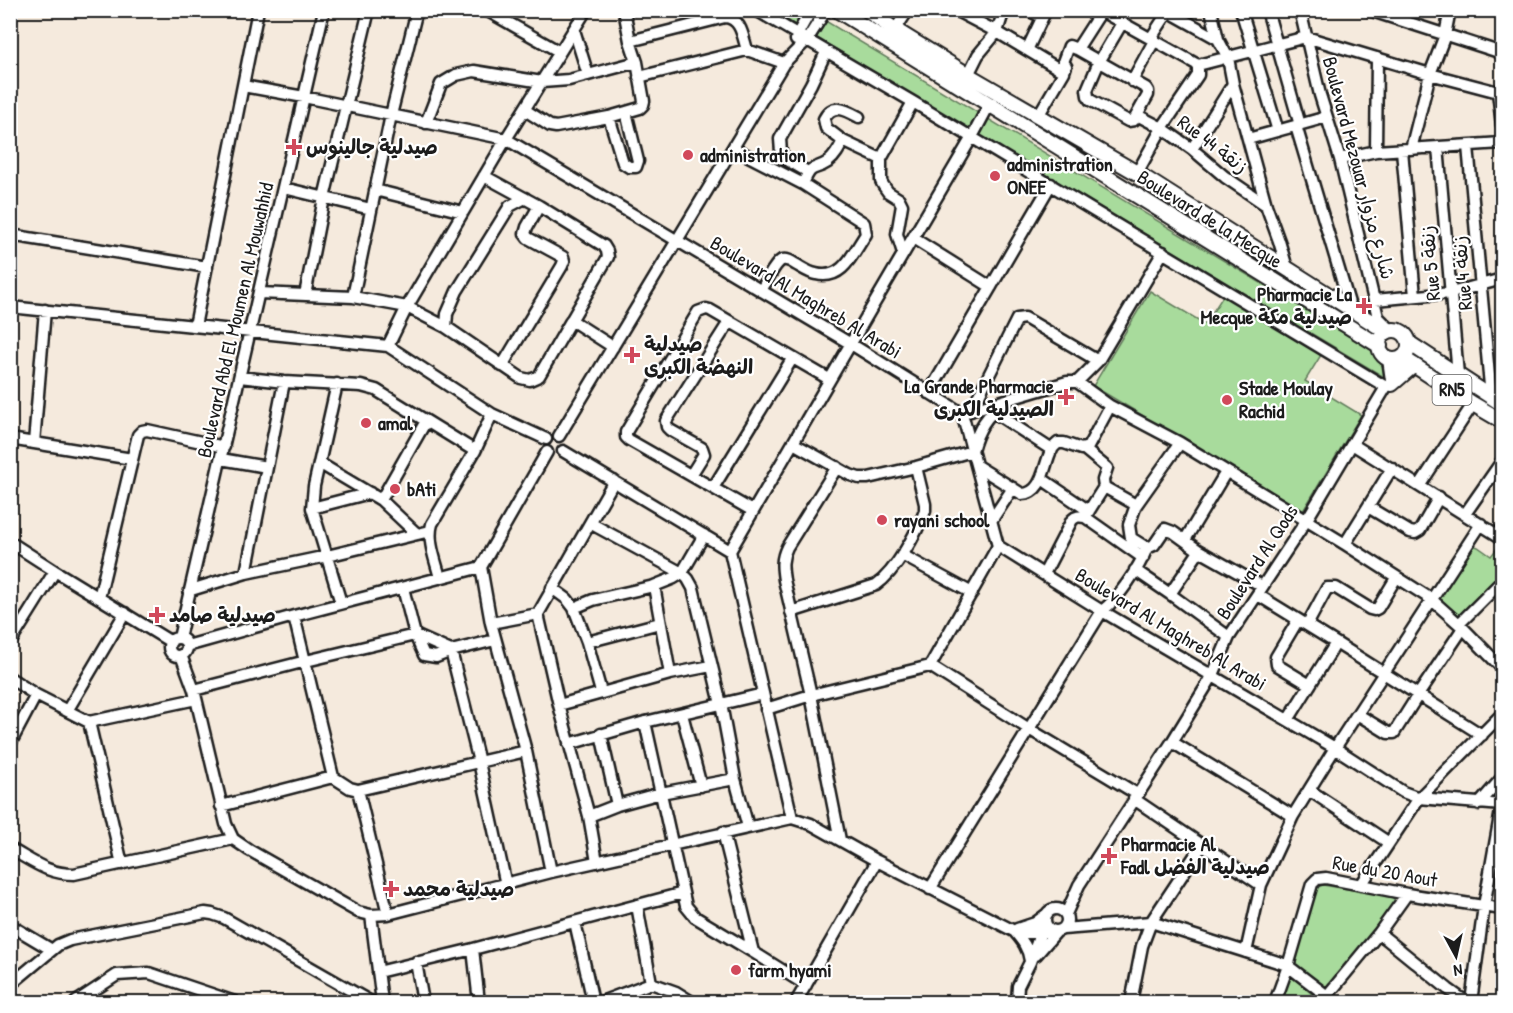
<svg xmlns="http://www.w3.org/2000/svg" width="1513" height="1013" font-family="'Patrick Hand','Playpen Sans Arabic',sans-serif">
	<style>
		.green { fill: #a8db9c; stroke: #627c5c; stroke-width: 1.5 }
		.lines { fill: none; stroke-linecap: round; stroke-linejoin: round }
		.minor-casing { stroke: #1c1c1c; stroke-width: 15 }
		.major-casing { stroke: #1c1c1c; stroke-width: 18 }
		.minor { stroke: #fff; stroke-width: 10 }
		.major { stroke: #fff; stroke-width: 14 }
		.poi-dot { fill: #d1495b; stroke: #fff; stroke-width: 2 }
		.labels { text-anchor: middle; stroke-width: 4.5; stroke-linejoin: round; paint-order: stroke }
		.shield { fill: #fff; stroke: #606060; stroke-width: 1.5 }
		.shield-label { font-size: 18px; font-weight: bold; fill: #1c1c1c }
		.street-label { font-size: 20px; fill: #1c1c1c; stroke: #fff }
		.poi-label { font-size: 20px; font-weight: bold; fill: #1c1c1c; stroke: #fff; text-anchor: start }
	</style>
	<rect width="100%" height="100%" fill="#f5eadd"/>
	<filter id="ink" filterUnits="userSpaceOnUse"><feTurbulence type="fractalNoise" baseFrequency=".0167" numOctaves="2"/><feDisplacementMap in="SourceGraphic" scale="12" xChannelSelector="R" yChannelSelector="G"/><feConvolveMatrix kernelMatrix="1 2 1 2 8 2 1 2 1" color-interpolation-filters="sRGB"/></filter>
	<g filter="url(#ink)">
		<path class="green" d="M772 11H809L1377 353C1383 360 1388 368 1384 377Z
			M1150 291 1205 324 1223 296 1321 355 1305 381 1361 415 1303 511 1093 386Z
			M1502 542V571L1460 623 1434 597 1470 544 1478 547 1491 556Z
			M1323 885 1390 896 1394 899 1395 902 1327 989 1295 965 1314 892 1317 887Z
			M1290 975 1314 996 1317 1000 1316 1002H1276Z"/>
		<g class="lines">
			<defs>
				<path id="minor" d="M486 10 560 52
					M756 10 913 102 1386 387
					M955 10 997 32 1064 72
					M1028 10 1042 17
					M1166 10 1218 39
					M1211 10 1218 39 1228 58 1233 84 1266 205 1279 241 1287 268
					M1241 10 1278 131
					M1267 10 1300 125
					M1300 10 1320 95 1340 159 1378 317 1392 331
					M1369 10 1502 53
					M1101 11 1198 65 1306 37 1430 74 1502 93
					M574 30 588 75
					M895 30 908 10
					M796 40 797 35 811 10
					M630 41 725 17C741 18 743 37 747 50
					M1077 49 1146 88 1148 91V95L1134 120 1128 121 1090 100 1088 96 1087 90 1099 62 1122 23
					M1027 50 1046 10
					M968 75 978 55 997 32 1004 10
					M639 77 747 50 784 63
					M1132 81 1154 41 1153 35 1168 12
					M243 86 304 97 506 139 851 344 962 413 998 546 1102 611 1335 748 1403 792 1419 798 1502 805
					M1498 92 1502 125
					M525 110 550 126 556 127 609 117 640 108 643 105 644 101 637 62 630 41 624 10
					M1137 115 1162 128 1192 149 1225 177 1266 205
					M1038 116 1064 72 1066 66 1063 62 1069 46 1077 49 1102 10
					M609 117 623 163 629 167H636L638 161 626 112
					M426 123 441 84 456 75 474 71 542 82 569 80 637 62
					M1296 126 1351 310
					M1248 139 1327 117
					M843 141 826 128 824 119C833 102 846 110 859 117
					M1468 146 1491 397
					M1438 147 1458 375
					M733 148 803 184
					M1192 149 1233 84
					M1411 149 1430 74 1445 35 1450 10
					M1402 150 1415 296
					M1376 151 1377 58
					M1340 159 1376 151 1502 143
					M808 172 787 160 781 152 780 139 811 84 826 52
					M1137 173 1162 128 1198 75V65
					M284 188 371 209
					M375 190 463 212
					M10 235 207 267
					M913 238 991 287
					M903 253 897 234 902 205 899 199 888 192 883 185 881 181V159L913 102
					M761 291C765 284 775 263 782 260 787 259 791 261 795 264 801 267 809 273 816 274 843 281 853 253 866 234L864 223 803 184C812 162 813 172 828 162 835 157 839 149 843 141L881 159
					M259 293 353 297 391 115 417 10
					M305 295 324 198 369 10
					M353 297 407 307 446 327 521 378 530 380 539 376 608 257 607 251 604 246 539 206 484 176
					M1375 300 1451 293 1502 279
					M10 307 388 346 492 414 546 439
					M571 320 613 347
					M195 326 258 10
					M446 327 447 314 457 291 510 206 525 198
					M388 346 407 307 506 139 586 10
					M1388 359 1391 380
					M502 366 562 266 564 261 563 257 528 238 525 234 527 227 539 206
					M240 377 284 382 361 386 376 390 475 451
					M1077 382 1098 361 1163 252
					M337 384 314 486 312 508 341 603
					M1392 384 1400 359
					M929 393 1051 184
					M971 411 1017 319 1025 318 1098 361
					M992 411 1052 450
					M962 413 1067 382H1077L1110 406 1180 443 1345 544 1431 599 1459 624 1502 668
					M559 436 784 63 807 40 826 10
					M10 439 132 459
					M34 443 45 310
					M793 443 850 475 859 478H868L916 467 972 451C977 432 985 415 1002 405
					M1352 444 1502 538
					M1084 449 1107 468 1103 480 1104 487 1085 517
					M563 451 730 551
					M221 459 267 467
					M319 463 381 500 417 534
					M977 466 1022 494C1043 494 1044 464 1051 451 1052 448 1056 445 1058 443H1064L1081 449 1088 447 1110 406
					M837 467 787 547C781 559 782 567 784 580L811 695 840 840
					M691 475 704 454 702 448 670 430 667 427 666 421 729 322
					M1042 479 1089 511
					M1420 485 1473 404
					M1104 487 1136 505
					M713 488 792 359
					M381 500 426 421
					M1368 507 1410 532 1415 533 1420 530 1439 497
					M312 508 370 493
					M753 511 629 440 626 437V432L698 312 706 309 710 310 829 379
					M1465 514 1502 461
					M991 521 1013 488
					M590 523 682 573 688 579 693 588 721 704 735 779 748 827
					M1185 540 1226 472
					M10 542 55 571 171 642
					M1345 544 1392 468
					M998 546 930 666 1029 729 1137 794
					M1147 548 1131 538 1129 525 1136 505 1180 443
					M1198 550 1262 586
					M902 555 972 593
					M481 567 491 623 526 751 551 872
					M1135 570 1170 594 1229 637
					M246 573 284 382
					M1044 574 1072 520C1076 516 1079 516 1085 517L1143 558
					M440 578C436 561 427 541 432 524L475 451 492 414
					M654 586 670 674
					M403 588 415 635 424 655 436 657 451 651 479 762 506 885
					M552 588 567 599 574 608 587 642 601 692
					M191 590 246 573 327 556 430 531
					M1258 595 1336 643 1482 735
					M99 598 138 435 142 431 147 430 224 447
					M574 608 593 600 654 586 674 578 682 573 704 535
					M791 612 876 585C896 571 916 534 925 511V504L916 467
					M294 616 333 777
					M1298 620 1276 657 1277 665 1310 685
					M491 623 538 614
					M1459 624 1502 581
					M1307 625 1327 588H1336L1370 609 1374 610 1378 608 1396 578
					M179 638 324 10
					M169 647a9 9 0 1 1 18 0a9 9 0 1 1-18 0Z
					M587 642 660 623
					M10 643 55 571
					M187 646 294 616 481 567 547 452
					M181 655 194 690 226 824 233 839 249 850 358 912 371 915 388 914 551 872 792 818 811 824 877 861 1014 931 1023 933 1053 931
					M10 678 36 695 89 722 122 864
					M194 690 306 661 415 635 451 651 495 640
					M559 705 670 674 711 666
					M766 709 811 695 930 666
					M67 711 125 613
					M682 714 701 786
					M1357 714 1388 733H1394L1418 695 1463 628
					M1288 720 1336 643
					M89 722 196 699
					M645 722 686 906 695 917 753 952
					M601 734 617 805
					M1172 742 1293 816
					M10 744 36 695
					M569 744 645 722 763 694
					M358 790 388 914
					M1309 790 1389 843
					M1134 799 1261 885
					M1479 804 1502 778
					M221 806 333 777 350 788 358 790 526 751
					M589 816 617 805 661 793 735 779
					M792 818 730 551C810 412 891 275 972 137L989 105
					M723 832 753 952 806 985
					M10 849C33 861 47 874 74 874L233 839
					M597 862 589 816 559 705 538 614 614 481
					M1361 885 1419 798 1502 714
					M930 889 1102 611C1119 598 1139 568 1147 548L1154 545 1165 529 1173 532 1198 550V553L1170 594
					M637 905 651 983 676 992 692 1002
					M1045 920a11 11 0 1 1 22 0a11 11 0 1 1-22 0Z
					M1066 914 1079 885 1172 742 1213 675 1229 637 1306 521 1386 387 1392 384
					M371 915 382 1002
					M575 922 593 1002
					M10 925 52 950
					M1017 929 1035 923 1047 914
					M1063 929 1151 922 1281 963 1288 966 1335 1002
					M1014 931C1022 940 1029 949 1030 961
					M1379 933 1448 989 1462 999 1470 1002
					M473 949 479 1002
					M1246 952 1261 885 1293 816 1335 748 1481 524
					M1036 955 1057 931
					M416 962 423 1002
					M378 972 473 949 683 893
					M10 985 58 945 70 940 205 913 212 914 224 918 371 1002
					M76 1002 117 975 149 973 235 1002
					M601 1002 651 983
					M796 1002 877 861
					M1017 1002 1018 986 1030 962 1045 920
					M1131 1002 1142 946 1151 922 1202 845
					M1275 1002 1288 966 1312 884 1317 879 1326 878 1407 894 1502 909
					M1322 1002 1379 933 1407 894
					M1471 1002 1484 906 1502 805"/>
				<path id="major" d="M837 10 1380 346
					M867 10 895 30 968 75 1137 173 1387 332
					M1379 345a15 15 0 1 1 30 0a15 15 0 1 1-30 0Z
					M1409 343 1502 404
					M1403 358 1473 404 1502 421
					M1392 384 1414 365"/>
			</defs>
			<use href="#minor" class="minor-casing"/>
			<use href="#major" class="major-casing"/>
			<use href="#minor" class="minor"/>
			<use href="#major" class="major"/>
		</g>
	</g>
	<g class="poi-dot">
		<path d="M291 138h6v6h6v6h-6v6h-6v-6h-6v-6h6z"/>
		<circle cx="688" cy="155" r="6"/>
		<circle cx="995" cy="176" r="6"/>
		<path d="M1361 297h6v6h6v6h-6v6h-6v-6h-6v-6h6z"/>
		<path d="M629 346h6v6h6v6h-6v6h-6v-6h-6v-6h6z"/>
		<path d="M1063 388h6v6h6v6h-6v6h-6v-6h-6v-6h6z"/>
		<circle cx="1227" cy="400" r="6"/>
		<circle cx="366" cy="423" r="6"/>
		<circle cx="395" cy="489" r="6"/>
		<circle cx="882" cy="520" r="6"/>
		<path d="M154 606h6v6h6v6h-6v6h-6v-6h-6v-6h6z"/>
		<path d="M1106 847h6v6h6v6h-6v6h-6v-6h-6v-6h6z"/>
		<path d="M388 880h6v6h6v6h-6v6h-6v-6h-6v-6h6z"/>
		<circle cx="736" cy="970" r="6"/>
	</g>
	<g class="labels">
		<rect class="shield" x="1432.5" y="375" width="39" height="30" rx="4.5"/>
		<g class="shield-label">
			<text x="1452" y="396">RN5</text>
		</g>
		<g class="street-label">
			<text transform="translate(1213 144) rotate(37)" y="7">Rue 44 زنقة</text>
			<text transform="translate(1359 168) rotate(75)" y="7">Boulevard Mezouar شارع مزوار</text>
			<text transform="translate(1210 219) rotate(32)" y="7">Boulevard de la Mecque</text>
			<text transform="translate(1430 263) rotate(-95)" y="7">Rue 5 زنقة</text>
			<text transform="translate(1462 273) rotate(-95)" y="7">Rue 4 زنقة</text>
			<text transform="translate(806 297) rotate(31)" y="7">Boulevard Al Maghreb Al Arabi</text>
			<text transform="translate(235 320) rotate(-77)" y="7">Boulevard Abd El Moumen Al Mouwahhid</text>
			<text transform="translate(1257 562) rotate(-57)" y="7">Boulevard Al Qods</text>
			<text transform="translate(1171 629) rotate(31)" y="7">Boulevard Al Maghreb Al Arabi</text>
			<text transform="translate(1385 871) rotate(10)" y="7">Rue du 20 Aout</text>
		</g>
		<g class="poi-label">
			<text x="306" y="154">صيدلية جالينوس</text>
			<text x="700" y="162">administration</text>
			<text x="1007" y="171">administration<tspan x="1007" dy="23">ONEE</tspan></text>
			<text x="1352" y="301" text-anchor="end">Pharmacie La<tspan x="1352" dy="23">Mecque صيدلية مكة</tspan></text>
			<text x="644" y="351">صيدلية<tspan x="644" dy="23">النهضة الكبرى</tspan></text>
			<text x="1054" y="393" text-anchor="end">La Grande Pharmacie<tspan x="1054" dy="23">الصيدلية الكبرى</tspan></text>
			<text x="1239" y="395">Stade Moulay<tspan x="1239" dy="23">Rachid</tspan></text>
			<text x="378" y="430">amal</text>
			<text x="407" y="496">bAti</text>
			<text x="894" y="527">rayani school</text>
			<text x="169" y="622">صيدلية صامد</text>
			<text x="1121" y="851">Pharmacie Al<tspan x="1121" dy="23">Fadl صيدلية الفضل</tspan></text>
			<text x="403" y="896">صيدلية محمد</text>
			<text x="748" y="977">farm hyami</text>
		</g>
	</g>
	<rect width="1513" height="1013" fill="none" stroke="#fff" stroke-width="36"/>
	<rect x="18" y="18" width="1477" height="977" fill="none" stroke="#1c1c1c" stroke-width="2" filter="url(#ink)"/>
	<g transform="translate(1456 956) rotate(172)" stroke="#ffffff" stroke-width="4.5" paint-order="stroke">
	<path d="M0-4.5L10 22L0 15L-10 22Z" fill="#1c1c1c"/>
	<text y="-9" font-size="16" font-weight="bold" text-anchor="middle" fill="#1c1c1c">N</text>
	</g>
</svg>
